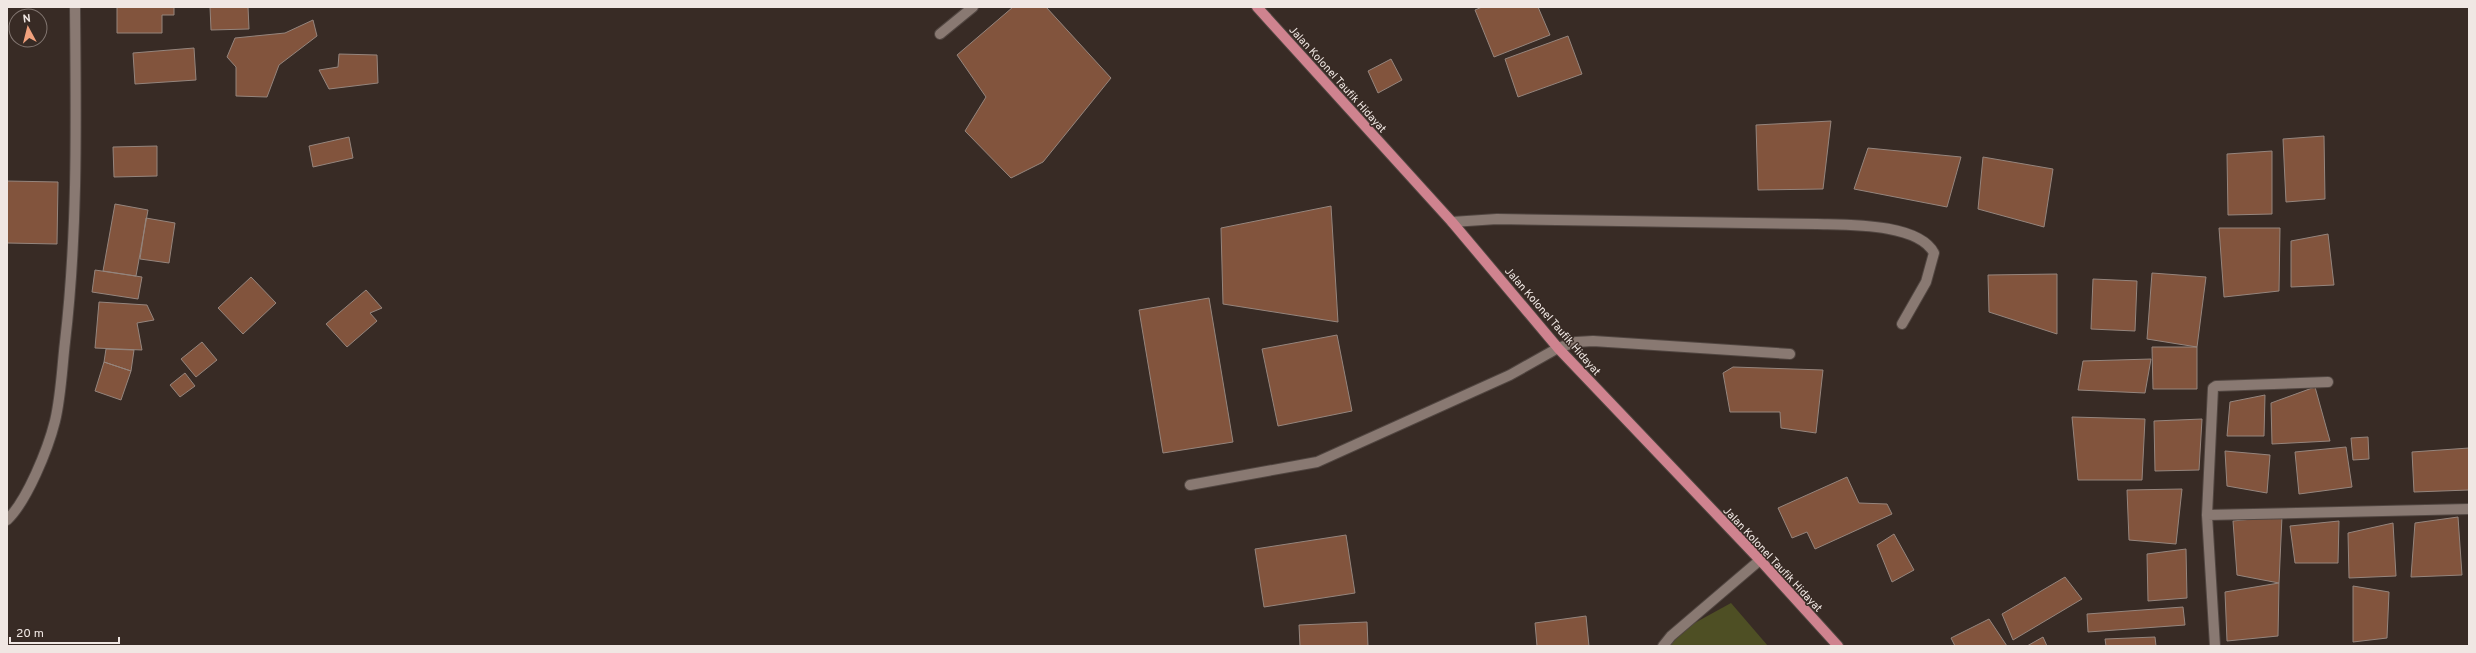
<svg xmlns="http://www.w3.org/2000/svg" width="2476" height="653" font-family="Overpass,sans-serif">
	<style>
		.green { fill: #4e4f24 }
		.building { fill: #82543d; stroke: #95857d }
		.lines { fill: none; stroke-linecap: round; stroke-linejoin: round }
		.minor-casing { stroke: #514641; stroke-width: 12 }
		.major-casing { stroke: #514641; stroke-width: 12 }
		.minor { stroke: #897972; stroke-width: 10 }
		.major { stroke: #cf838f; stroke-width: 10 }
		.labels { text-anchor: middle; stroke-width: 3; stroke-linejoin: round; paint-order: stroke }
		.street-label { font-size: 11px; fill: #f0e7e3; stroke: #382b25 }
	</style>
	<rect width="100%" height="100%" fill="#382b25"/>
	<path class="green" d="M1731 603 1768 646H1663L1671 636Z"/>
	<path class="building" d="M117 7H174V15H162V33H117Z
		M210 7H248L249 29 211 30Z
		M1013 7H1046L1111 78 1043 162 1011 178 965 131 986 97 957 55Z
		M1482 7H1538L1550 35 1494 57 1475 10Z
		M313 20 317 36 279 65 267 97 236 96V67L227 57 235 38 285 33Z
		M1568 36 1582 74 1518 97 1505 59Z
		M194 48 196 80 135 84 133 53Z
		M339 54 377 55 378 83 329 89 319 70 338 67Z
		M1391 59 1402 80 1378 93 1368 71Z
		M1831 121 1823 189 1758 190 1756 125Z
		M2324 136 2325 199 2286 202 2283 139Z
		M349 137 353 158 313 167 309 146Z
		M157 146V176L114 177 113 147Z
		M1868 148 1961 157 1947 207 1854 189Z
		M2272 151V214L2228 215 2227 154Z
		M1983 157 2053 169 2044 227 1978 209Z
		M7 181 58 182 57 244 7 243Z
		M115 204 148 210 136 276 103 271Z
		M1331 206 1338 322 1223 304 1221 228Z
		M146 218 175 223 169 263 140 259Z
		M2219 228H2280L2279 291 2224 297Z
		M2328 234 2334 285 2291 287V241Z
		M95 270 142 277 138 299 92 292Z
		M2152 273 2206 277 2197 347 2147 339Z
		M2057 274V334L1989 312 1988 275Z
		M251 277 276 303 243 334 218 308Z
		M2093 279 2137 281 2135 331 2091 329Z
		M366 290 382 308 370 313 377 321 347 347 326 324Z
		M1209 298 1233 442 1163 453 1139 310Z
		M99 302 147 305 154 320 137 323 142 350 95 348Z
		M1337 335 1352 411 1278 426 1262 349Z
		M202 342 217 360 196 377 181 359Z
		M2152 347H2197V389H2153Z
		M106 349 134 350 131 371 104 362Z
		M2151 359 2145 393 2078 390 2083 361Z
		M104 362 131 371 121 400 95 391Z
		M1733 367 1823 370 1816 433 1781 428 1780 412H1730L1723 373Z
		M185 373 195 386 180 397 170 385Z
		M2315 387 2330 441 2272 444 2271 403Z
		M2265 395 2264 436H2227L2230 402Z
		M2072 417 2145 419 2142 480H2078Z
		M2202 419 2199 470 2155 471 2154 421Z
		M2368 437 2369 459 2353 460 2351 438Z
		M2346 447 2352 487 2299 494 2295 452Z
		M2469 448V490L2414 492 2412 452Z
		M2225 451 2270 455 2267 493 2227 486Z
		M1847 477 1859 503 1887 504 1892 514 1815 549 1807 532 1792 538 1778 508Z
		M2182 489 2176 544 2129 540 2127 490Z
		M2282 516 2279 583 2237 575 2233 521Z
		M2458 517 2462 575 2411 577 2415 523Z
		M2339 521 2338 563H2295L2290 526Z
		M2393 523 2396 576 2349 578 2348 533Z
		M1894 534 1914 570 1892 582 1877 545Z
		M1346 535 1355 593 1264 607 1255 549Z
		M2186 549 2187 598 2148 601 2147 554Z
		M2065 577 2082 599 2013 640 2002 614Z
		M2279 583 2278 636 2227 641 2225 592Z
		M2353 586 2389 592 2387 638 2353 642Z
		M2183 607 2185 625 2088 632 2087 614Z
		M1586 616 1589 646H1537L1535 623Z
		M1989 619 2007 646H1955L1951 638Z
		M1367 622 1368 646H1300L1299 625Z
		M2043 637 2047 646H2027Z
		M2155 637 2156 646H2106L2105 639Z"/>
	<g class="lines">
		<defs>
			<path id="minor" d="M940 34 973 7
				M1452 222 1497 219 1817 224C1848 225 1918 223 1934 253L1926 282 1902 324
				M1190 485 1317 462 1510 375 1558 348 1576 342 1593 341 1790 354
				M2207 515 2469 509
				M7 520C27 501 48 449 55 421 61 396 62 368 65 342 78 231 76 119 75 7
				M1663 646 1671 636 1760 560
				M2215 646 2207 515 2213 388 2216 386 2328 382"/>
			<path id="major" d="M1257 7 1452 222 1558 348 1760 560 1838 646"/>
		</defs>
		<use href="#minor" class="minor-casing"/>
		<use href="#major" class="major-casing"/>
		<use href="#minor" class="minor"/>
		<use href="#major" class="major"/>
	</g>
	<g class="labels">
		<g class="street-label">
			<text transform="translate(1338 79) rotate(48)" y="4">Jalan Kolonel Taufik Hidayat</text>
			<text transform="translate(1553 321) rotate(49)" y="4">Jalan Kolonel Taufik Hidayat</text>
			<text transform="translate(1773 559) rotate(47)" y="4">Jalan Kolonel Taufik Hidayat</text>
		</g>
	</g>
	<rect width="2476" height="653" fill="none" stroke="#f0e7e3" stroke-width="16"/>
	<g transform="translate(28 28) rotate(353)"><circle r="19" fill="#382b25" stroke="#827671"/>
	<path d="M0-3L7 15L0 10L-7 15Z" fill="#f1a17d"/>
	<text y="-6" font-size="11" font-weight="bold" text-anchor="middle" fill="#f0e7e3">N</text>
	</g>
	<path d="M10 637v6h109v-6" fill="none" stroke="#f0e7e3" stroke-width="2"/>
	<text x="16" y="637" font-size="12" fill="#f0e7e3" stroke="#382b25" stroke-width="3" paint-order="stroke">20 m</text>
</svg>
